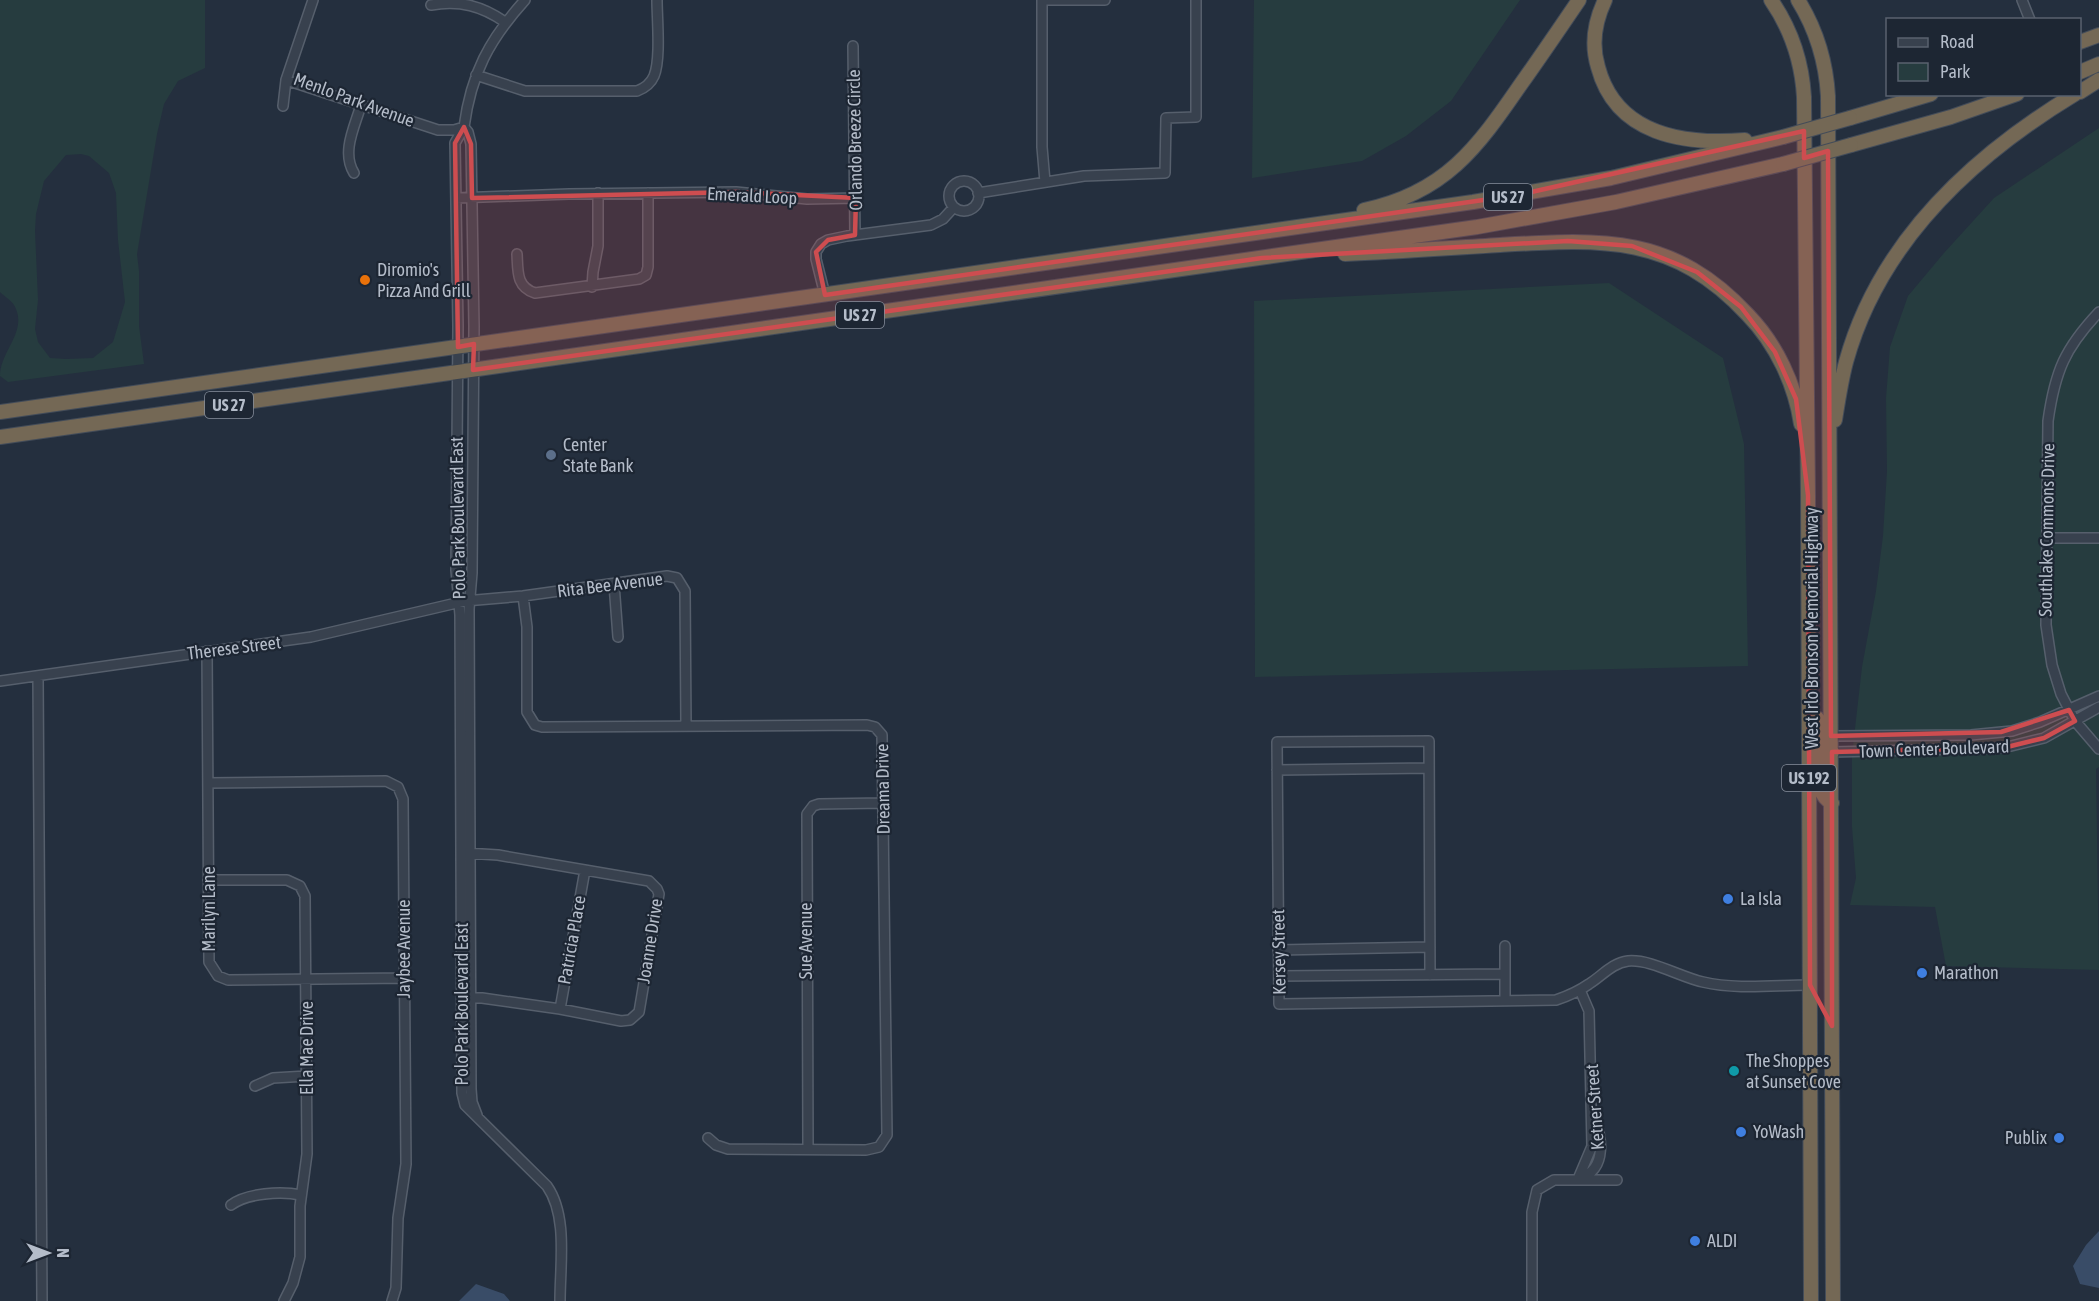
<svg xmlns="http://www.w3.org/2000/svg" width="2099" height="1301" font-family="'Asap Condensed',sans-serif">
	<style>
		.green { fill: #263c3f; fill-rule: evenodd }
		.water { fill: #394c67 }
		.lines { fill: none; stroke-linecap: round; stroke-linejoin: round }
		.minor-casing { stroke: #565f6c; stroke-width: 12 }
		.highway-casing { stroke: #434c59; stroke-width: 16 }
		.minor { stroke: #38414e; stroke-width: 9 }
		.highway { stroke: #746855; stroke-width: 14 }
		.highway-bridge-casing { stroke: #434c59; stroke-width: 16; stroke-linecap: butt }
		.highway-bridge { stroke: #746855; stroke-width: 14 }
		.marked { fill: #ce4d50; fill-opacity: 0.2; stroke: #ce4d50; stroke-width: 4.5; stroke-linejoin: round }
		.food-dot { fill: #e8710a; stroke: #1d2633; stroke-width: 2 }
		.service-dot { fill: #5c6f8a; stroke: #1d2633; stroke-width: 2 }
		.shop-dot { fill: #3f7fe0; stroke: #1d2633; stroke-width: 2 }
		.culture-dot { fill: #0f9aa8; stroke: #1d2633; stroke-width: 2 }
		.labels { text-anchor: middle; stroke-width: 4.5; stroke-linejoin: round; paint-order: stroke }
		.shield { fill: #1d2633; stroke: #878f9c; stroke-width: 1.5 }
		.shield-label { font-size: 16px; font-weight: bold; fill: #b4bcc9 }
		.street-label { font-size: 18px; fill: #b4bcc9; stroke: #1d2633 }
		.poi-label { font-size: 18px; fill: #b4bcc9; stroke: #1d2633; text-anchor: start }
	</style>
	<rect width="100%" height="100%" fill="#242f3e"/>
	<path class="green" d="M0 0H205V68L178 81 164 104 157 134 137 254 139 271V326L144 364 8 382 0 376C0 352 26 333 16 309 14 302 5 297 0 292ZM81 154 89 156 109 173 116 193 118 240 125 302 113 342 93 358 66 359 50 358 38 342 35 329 38 300 35 231 36 214 44 181 66 155Z
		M1254 0H1520L1451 101 1406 136 1362 161 1252 178Z
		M2099 128V767L2096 769 2099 970 1946 966 1935 907 1850 905 1856 878 1852 827V755L1862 667 1876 591 1883 536 1887 471 1886 398 1890 347 1908 296 1944 253 1994 198Z
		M1609 283 1723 358 1744 444 1748 666 1255 677 1254 301Z"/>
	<path class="water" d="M2099 1231V1288L2080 1284 2073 1266 2086 1245Z
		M476 1284 504 1294 510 1301H459Z"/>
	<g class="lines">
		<defs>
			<path id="minor" d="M2022 0 2030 20
				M431 5C460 0 482 6 505 22
				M853 46 855 235
				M476 75 525 91H637C645 88 651 83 654 76 661 59 657 19 657 0
				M286 80 438 130H454L464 127
				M283 106 286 80 313 0
				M464 127 455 143 458 326 456 570 460 615 462 1093 465 1105 547 1186C568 1216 560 1265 560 1301
				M354 173C341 152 355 126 361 105
				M949 196a15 15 0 1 1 30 0a15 15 0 1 1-30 0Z
				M1045 182 1042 147V0H1105
				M978 193 1084 176 1165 173 1166 118 1196 117V0
				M456 198 569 194 736 192 807 199 856 198
				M517 254C518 271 516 287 535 293L639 279 646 275 648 267V193
				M592 287 593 272 598 246V193
				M825 295 816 259V252L821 244 828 240 847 236 931 225 943 219 954 207
				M2099 312C2065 348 2055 371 2048 421L2046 625 2052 665 2061 694 2075 721 2099 749
				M2048 538H2099
				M614 584 618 637
				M523 596 527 627V712L535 725 542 727 867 725 875 727 882 735 887 1135 879 1147 866 1150 728 1149 716 1145 708 1138
				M207 651 209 962 218 976 228 980 405 978
				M38 676 42 1301
				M0 681 311 637 465 601 523 596 667 576 677 578 685 591 686 726
				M1831 736 1971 735 2012 731 2040 722 2099 696
				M1832 752 2003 748 2044 738 2099 707
				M1277 770 1429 768
				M208 783 386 781 398 787 403 799 406 1164 398 1218 396 1288 392 1301
				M208 880H287L300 886 305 896 307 1154 300 1206V1257L293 1283 284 1301
				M1505 946V1001
				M1278 950 1430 947
				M1430 975 1429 741 1277 742 1279 1004 1556 1000C1568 996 1579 991 1589 984 1602 976 1612 963 1628 961 1651 959 1680 977 1703 982 1737 990 1775 985 1810 985
				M1279 976 1505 974
				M464 997 482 998 560 1009 621 1021 630 1020 639 1012 659 894 657 889 649 881 498 855 466 853
				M560 1009 585 870
				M255 1086 273 1078 307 1076
				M477 1115 472 1102 471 1089 469 609 472 573 474 326 471 144 468 132 464 127C471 74 489 40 525 0
				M808 1149 807 814 813 806 819 804 884 803
				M1580 1178C1608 1169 1602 1135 1593 1113
				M1578 1179 1592 1146 1589 1011 1580 990
				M231 1205C247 1193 281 1191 301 1195
				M1532 1301V1212L1537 1190 1554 1180H1617"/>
			<path id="highway" d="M1605 0C1595 21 1591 44 1598 67 1616 135 1684 145 1745 140
				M1771 0C1791 29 1802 62 1804 97L1808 495 1811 1301
				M1798 0C1816 29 1826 62 1828 96L1833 1301
				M2080 42 2099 35
				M2080 72 2099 64
				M2080 92 2099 80
				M1850 118 1931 94
				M1851 145 1951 117 2017 94
				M1364 210C1445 193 1477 148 1521 84 1541 56 1560 28 1579 0
				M1345 254C1397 252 1449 248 1500 245 1602 239 1673 234 1748 315 1776 344 1795 384 1801 424
				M0 412 1473 202 1611 178 1783 137
				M1835 420C1838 401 1841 381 1846 362 1879 242 1971 157 2075 94
				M0 437 1477 227 1616 202 1783 164
				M1817 718C1818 731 1818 740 1825 751L1832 752
				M1810 741C1825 761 1810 791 1832 803"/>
		</defs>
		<use href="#minor" class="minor-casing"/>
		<use href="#highway" class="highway-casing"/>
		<use href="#minor" class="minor"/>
		<use href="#highway" class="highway"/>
		<defs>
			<path id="highway-bridge" d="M1783 137 1850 118
				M1783 164 1851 145"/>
		</defs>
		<use href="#highway-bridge" class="highway-bridge-casing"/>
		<use href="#highway-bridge" class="highway-bridge"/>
	</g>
	<path class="marked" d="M464 127 471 144 472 198 736 192 856 198 855 235 828 240 816 252 825 295 1518 195 1804 131V158L1828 151 1831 736 2001 732 2069 710 2075 721 2044 738 2003 748 1832 752V1026L1810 985 1808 495 1796 399 1775 352 1741 307 1697 272 1632 246 1568 241 1262 258 473 370 474 344 458 347 455 143Z"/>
	<circle class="food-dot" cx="365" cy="280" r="6"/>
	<circle class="service-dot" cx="551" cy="455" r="6"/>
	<g class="shop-dot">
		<circle cx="1728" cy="899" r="6"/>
		<circle cx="1922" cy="973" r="6"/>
		<circle cx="1741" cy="1132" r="6"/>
		<circle cx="2059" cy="1138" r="6"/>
		<circle cx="1695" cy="1241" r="6"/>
	</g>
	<circle class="culture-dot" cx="1734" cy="1071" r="6"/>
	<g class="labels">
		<g class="shield">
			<rect x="1484" y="184" width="48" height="26" rx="4.5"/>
			<rect x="836" y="302" width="48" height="26" rx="4.5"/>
			<rect x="205" y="392" width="48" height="26" rx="4.5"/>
			<rect x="1782" y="765" width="54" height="26" rx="4.5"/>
		</g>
		<g class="shield-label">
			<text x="1508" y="203">US 27</text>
			<text x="860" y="321">US 27</text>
			<text x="229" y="411">US 27</text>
			<text x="1809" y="784">US 192</text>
		</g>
		<g class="street-label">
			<text transform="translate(354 100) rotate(20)" y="6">Menlo Park Avenue</text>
			<text transform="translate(855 140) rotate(-91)" y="6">Orlando Breeze Circle</text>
			<text transform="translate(752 196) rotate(3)" y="6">Emerald Loop</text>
			<text transform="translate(458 518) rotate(-91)" y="6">Polo Park Boulevard East</text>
			<text transform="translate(2047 530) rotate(-89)" y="6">Southlake Commons Drive</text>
			<text transform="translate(610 585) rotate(-7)" y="6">Rita Bee Avenue</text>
			<text transform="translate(1812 628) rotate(-90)" y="6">West Irlo Bronson Memorial Highway</text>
			<text transform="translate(234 648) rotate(-7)" y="6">Therese Street</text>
			<text transform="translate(1934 749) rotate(-2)" y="6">Town Center Boulevard</text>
			<text transform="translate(883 789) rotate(-91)" y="6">Dreama Drive</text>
			<text transform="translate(209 909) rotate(-90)" y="6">Marilyn Lane</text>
			<text transform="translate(572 940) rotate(-80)" y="6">Patricia Place</text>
			<text transform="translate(650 941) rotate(-81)" y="6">Joanne Drive</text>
			<text transform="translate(806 941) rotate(-90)" y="6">Sue Avenue</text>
			<text transform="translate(404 949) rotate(-90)" y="6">Jaybee Avenue</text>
			<text transform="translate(1279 952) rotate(-91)" y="6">Kersey Street</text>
			<text transform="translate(462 1004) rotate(-90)" y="6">Polo Park Boulevard East</text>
			<text transform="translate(307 1048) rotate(-90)" y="6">Ella Mae Drive</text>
			<text transform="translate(1595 1107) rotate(-94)" y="6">Ketner Street</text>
		</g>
		<g class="poi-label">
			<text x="377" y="276">Diromio's<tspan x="377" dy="21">Pizza And Grill</tspan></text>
			<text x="563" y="451">Center<tspan x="563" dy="21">State Bank</tspan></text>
			<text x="1740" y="905">La Isla</text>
			<text x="1934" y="979">Marathon</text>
			<text x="1746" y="1067">The Shoppes<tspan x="1746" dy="21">at Sunset Cove</tspan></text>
			<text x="1753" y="1138">YoWash</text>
			<text x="2047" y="1144" text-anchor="end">Publix</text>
			<text x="1707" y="1247">ALDI</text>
		</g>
	</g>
	<rect x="1886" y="18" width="195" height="78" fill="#1d2633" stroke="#59626f" stroke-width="1.5"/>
	<rect x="1898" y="38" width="30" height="9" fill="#38414e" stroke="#59626f" stroke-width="1.5"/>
	<text x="1940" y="48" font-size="18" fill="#b4bcc9">Road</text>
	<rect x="1898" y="63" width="30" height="18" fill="#263c3f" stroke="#59626f" stroke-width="1.5"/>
	<text x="1940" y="78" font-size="18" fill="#b4bcc9">Park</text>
	<g transform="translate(48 1253) rotate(90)" stroke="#1d2633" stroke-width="4.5" paint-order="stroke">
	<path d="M0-4.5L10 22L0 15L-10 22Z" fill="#b4bcc9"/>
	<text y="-9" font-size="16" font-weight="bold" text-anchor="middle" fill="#b4bcc9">N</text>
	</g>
</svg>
